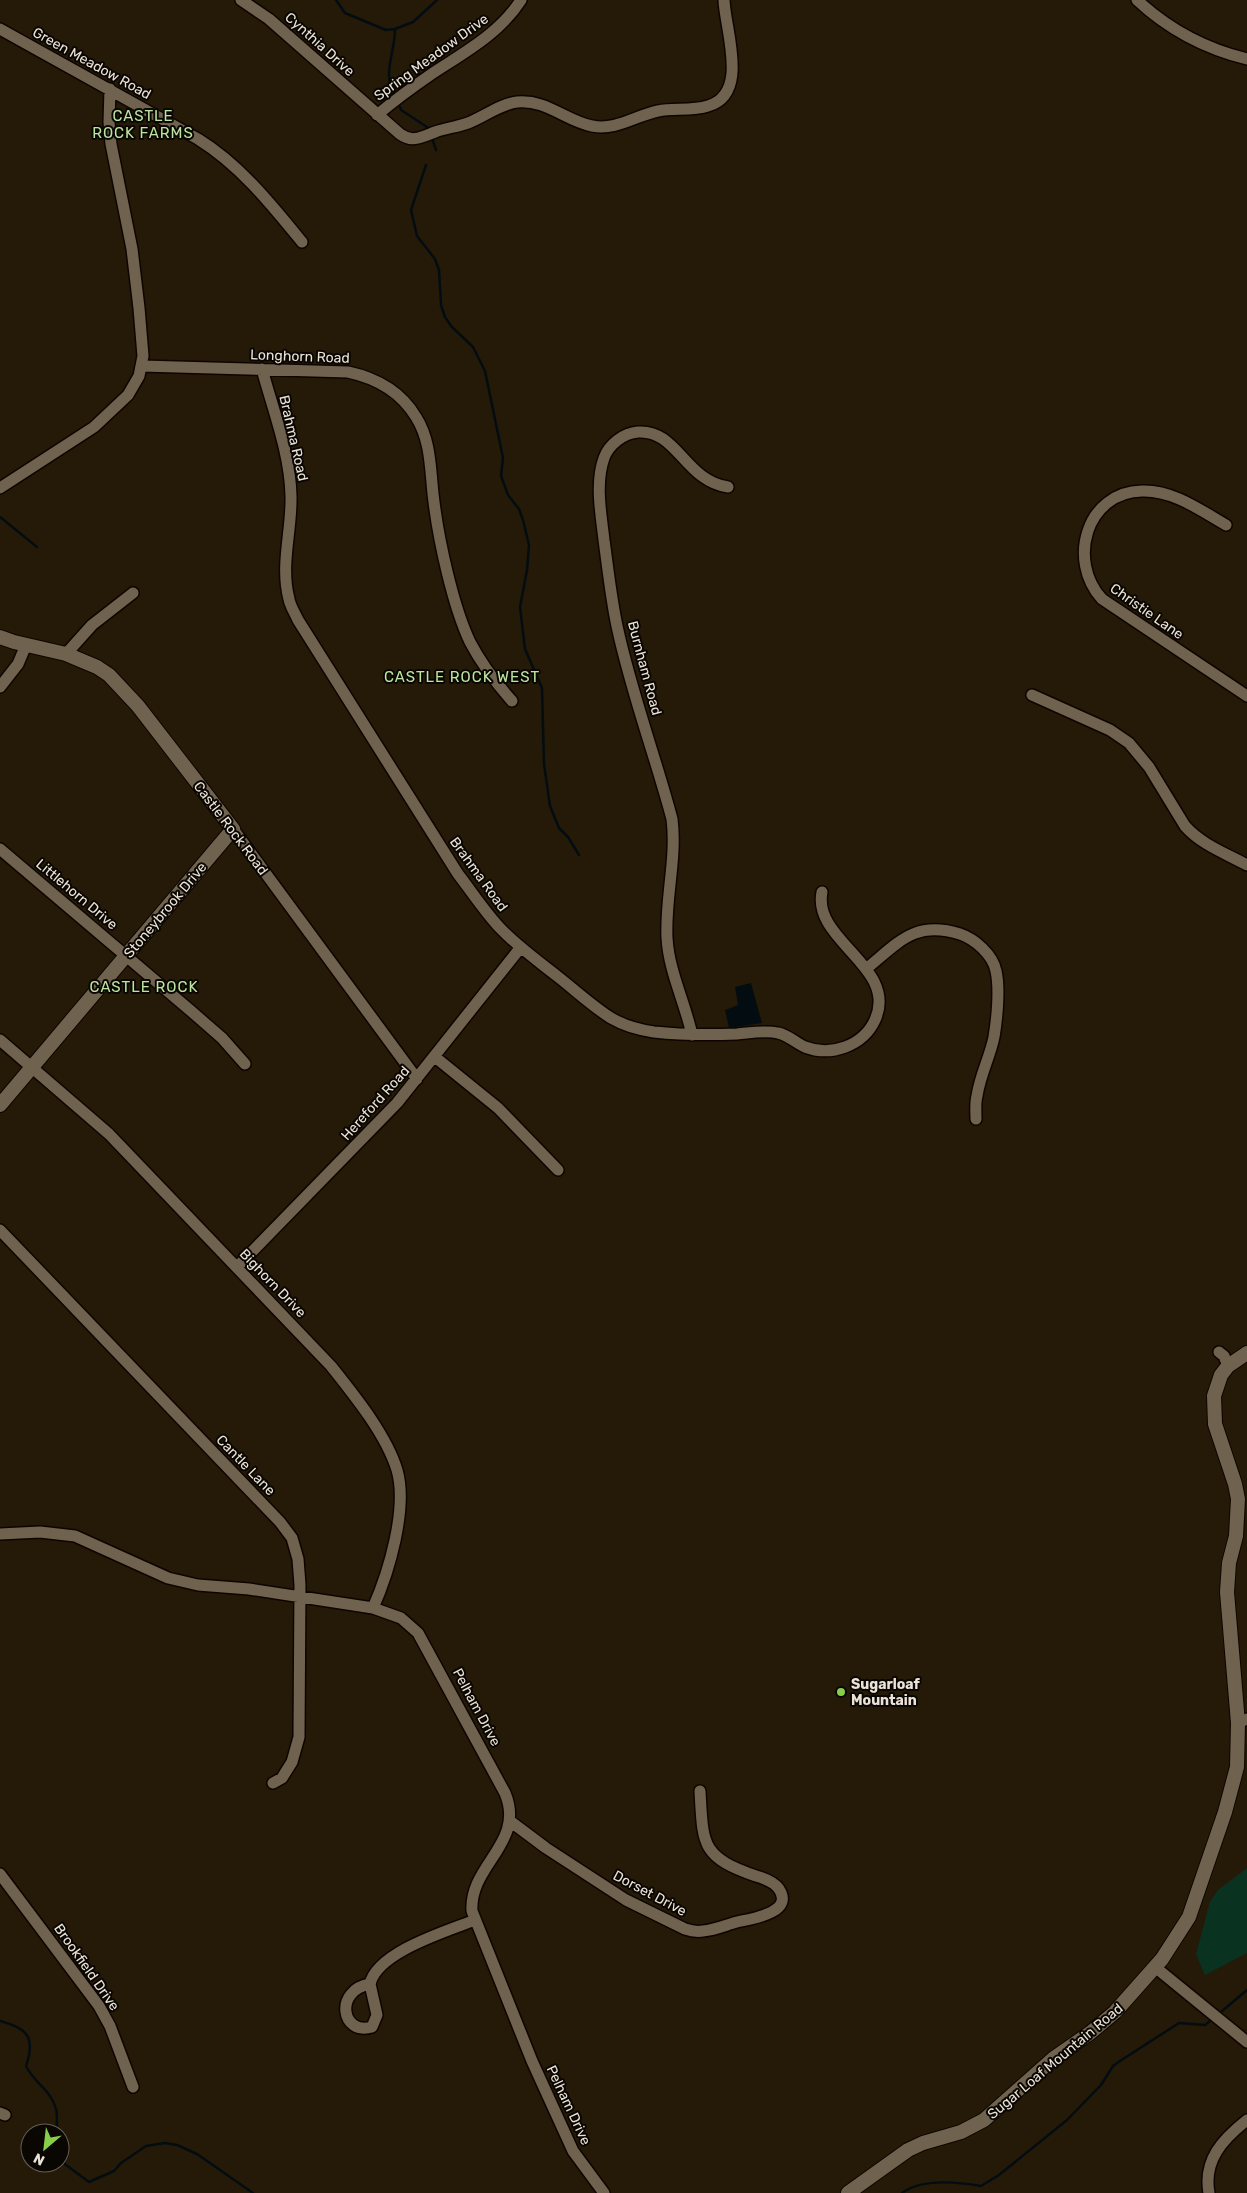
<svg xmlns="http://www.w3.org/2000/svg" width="1247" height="2193" font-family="Rubik,sans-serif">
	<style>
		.green { fill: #093320 }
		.water { fill: #030d11 }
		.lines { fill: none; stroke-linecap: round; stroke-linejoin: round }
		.stream { stroke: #030d11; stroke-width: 2.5 }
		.minor-casing { stroke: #0e0500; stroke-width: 14 }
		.tertiary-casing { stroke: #0e0500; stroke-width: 16 }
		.minor { stroke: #6f624f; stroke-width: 11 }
		.tertiary { stroke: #6f624f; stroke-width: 14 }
		.poi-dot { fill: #87cf4b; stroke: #0a0602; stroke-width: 2 }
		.labels { text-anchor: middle; stroke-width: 4; stroke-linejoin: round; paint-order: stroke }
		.street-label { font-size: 14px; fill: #ebe3d8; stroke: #0a0602 }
		.poi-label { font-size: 14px; font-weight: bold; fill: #ebe3d8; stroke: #0a0602; text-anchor: start }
		.neighbourhood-label { font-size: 15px; letter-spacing: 1px; fill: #bce5a1; stroke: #0a0602 }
	</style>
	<rect width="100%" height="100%" fill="#251a08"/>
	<path class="green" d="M1247 1868V1953L1205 1975 1196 1954 1210 1902 1218 1890Z"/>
	<path class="water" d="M751 983 762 1023 729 1028 725 1010 738 1005 735 987Z"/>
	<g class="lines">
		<path class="stream" d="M336 0 345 13 386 30 395 29 413 22 437 0
			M393 93C383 70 395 53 395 29
			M400 107 401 110 430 129
			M433 141 436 150
			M426 165 411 210 417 236 435 259 439 270 441 305 445 317 451 326 473 347 485 371 503 458 501 476 508 495 519 509 523 520 529 545 527 570 520 607 525 649 542 688 544 764 550 806 559 828 568 837 579 855
			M0 517 37 547
			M1222 2011 1247 1990
			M0 2021C27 2028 36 2037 26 2066 35 2084 51 2090 56 2109 58 2116 56 2125 57 2133
			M60 2150 62 2162 89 2182 114 2171 121 2163 146 2146 165 2143 177 2145 197 2154 253 2193
			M902 2193C922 2178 958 2182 981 2186L999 2175 1067 2120 1101 2085 1113 2066 1120 2061 1179 2023 1205 2025 1210 2021"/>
		<defs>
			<path id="minor" d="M241 0 269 19 400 134C412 143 422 137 435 132 446 128 457 127 468 123 484 117 500 104 517 102 546 99 566 121 592 126 616 131 637 115 658 111 674 108 692 111 708 106 750 94 725 30 724 0
				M1137 0C1168 29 1206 49 1247 59
				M0 29 198 139C240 165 271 204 302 242
				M377 115C395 100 414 86 433 73 465 52 500 33 521 0
				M142 366 348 372C376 378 401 392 416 417 432 442 430 473 434 502 439 542 453 606 470 642 481 663 496 683 512 701
				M262 369C273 410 290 453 291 496 292 530 280 565 289 599 290 606 295 613 298 620L458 874C472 892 484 911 500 928 517 946 538 961 557 976 575 990 592 1006 611 1018 623 1025 640 1030 654 1032 682 1035 709 1035 737 1034 750 1033 766 1030 778 1033 788 1035 796 1043 805 1047 831 1057 863 1046 875 1020 899 967 812 941 822 892
				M0 488 94 427 128 395 139 376 143 356 139 308 132 249 111 144 109 122 110 89
				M1226 525C1200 510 1173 490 1142 491 1086 492 1067 561 1102 599L1247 696
				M66 654 92 625 133 593
				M0 687 18 664 26 645
				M1032 695 1110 730 1129 743 1149 767 1185 826C1202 845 1225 853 1247 865
				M233 829 417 1079
				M0 849 191 1011 222 1038 245 1064
				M866 969C899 942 915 920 960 934 975 939 993 955 996 971 1000 989 997 1019 994 1037 990 1057 980 1075 977 1096 975 1103 976 1111 976 1119
				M692 1035C685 1002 669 972 667 938 665 898 677 859 672 819 655 755 631 692 617 626 611 598 608 569 604 540 601 514 595 483 604 458 609 444 624 433 638 432 677 429 685 481 728 487
				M0 1040 109 1134 331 1366C354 1395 386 1434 397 1470 408 1508 389 1572 373 1608
				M435 1057 498 1108 558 1170
				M0 1230 280 1522 292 1538 298 1559 300 1585 299 1737 292 1762 282 1778 273 1783
				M237 1267 397 1103 521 947
				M1219 1352 1224 1356 1228 1366
				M0 1534 40 1532 75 1536 168 1578 198 1585 249 1589 373 1608 401 1618 418 1633 505 1793C526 1843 469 1865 472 1911L532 2061 573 2151 604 2193
				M1238 1723 1247 1719
				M510 1821 546 1848 626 1900 685 1929C691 1931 697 1932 703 1931 715 1930 726 1925 737 1922 750 1919 795 1913 779 1889 774 1882 763 1878 756 1876 701 1857 703 1845 700 1791
				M0 1874 99 2006 110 2026 133 2087
				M1155 1967 1247 2042
				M370 1984 377 2015 372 2027C341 2036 334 1990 370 1984 377 1952 447 1931 475 1920
				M0 2113 5 2115
				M1209 2193C1203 2160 1223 2139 1247 2120"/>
			<path id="tertiary" d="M0 637 14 642 66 654 97 667 109 675 138 706 233 829 0 1105
				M848 2193 908 2150 923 2143 961 2132 984 2120 1054 2058 1090 2033 1115 2012 1162 1959 1189 1917 1225 1812 1237 1767 1238 1723 1227 1592 1229 1563 1236 1536 1238 1499 1235 1484 1215 1424 1214 1396 1221 1375 1228 1366 1247 1353"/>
		</defs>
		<use href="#minor" class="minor-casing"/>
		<use href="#tertiary" class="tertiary-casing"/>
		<use href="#minor" class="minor"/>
		<use href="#tertiary" class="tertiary"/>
	</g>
	<circle class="poi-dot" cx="841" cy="1692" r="5"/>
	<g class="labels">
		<g class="street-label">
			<text transform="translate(320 44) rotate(42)" y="5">Cynthia Drive</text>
			<text transform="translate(431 57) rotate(-36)" y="5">Spring Meadow Drive</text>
			<text transform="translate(92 63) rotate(29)" y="5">Green Meadow Road</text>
			<text transform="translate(300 356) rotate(2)" y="5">Longhorn Road</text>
			<text transform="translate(294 438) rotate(77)" y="5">Brahma Road</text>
			<text transform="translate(1147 611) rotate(35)" y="5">Christie Lane</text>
			<text transform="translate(645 668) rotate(75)" y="5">Burnham Road</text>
			<text transform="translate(231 828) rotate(53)" y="5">Castle Rock Road</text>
			<text transform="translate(479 874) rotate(54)" y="5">Brahma Road</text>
			<text transform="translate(77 894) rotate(40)" y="5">Littlehorn Drive</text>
			<text transform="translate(165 910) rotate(-50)" y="5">Stoneybrook Drive</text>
			<text transform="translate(375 1103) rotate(-48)" y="5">Hereford Road</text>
			<text transform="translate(273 1283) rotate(46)" y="5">Bighorn Drive</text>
			<text transform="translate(246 1465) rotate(46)" y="5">Cantle Lane</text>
			<text transform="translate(477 1707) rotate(62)" y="5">Pelham Drive</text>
			<text transform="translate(650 1893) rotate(28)" y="5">Dorset Drive</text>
			<text transform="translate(87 1967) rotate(55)" y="5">Brookfield Drive</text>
			<text transform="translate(1055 2061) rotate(-40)" y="5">Sugar Loaf Mountain Road</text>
			<text transform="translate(569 2105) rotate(65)" y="5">Pelham Drive</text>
		</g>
		<g class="poi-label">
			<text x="851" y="1689">Sugarloaf<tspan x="851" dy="16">Mountain</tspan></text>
		</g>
		<g class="neighbourhood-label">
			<text x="143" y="121">CASTLE<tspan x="143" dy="17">ROCK FARMS</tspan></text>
			<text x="462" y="682">CASTLE ROCK WEST</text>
			<text x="144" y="992">CASTLE ROCK</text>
		</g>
	</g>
	<g transform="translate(45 2148) rotate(208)"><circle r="24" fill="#0a0602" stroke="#645e58"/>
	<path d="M0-4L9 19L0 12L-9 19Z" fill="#87cf4b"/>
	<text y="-8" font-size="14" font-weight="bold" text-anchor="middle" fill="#ebe3d8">N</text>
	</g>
</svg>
